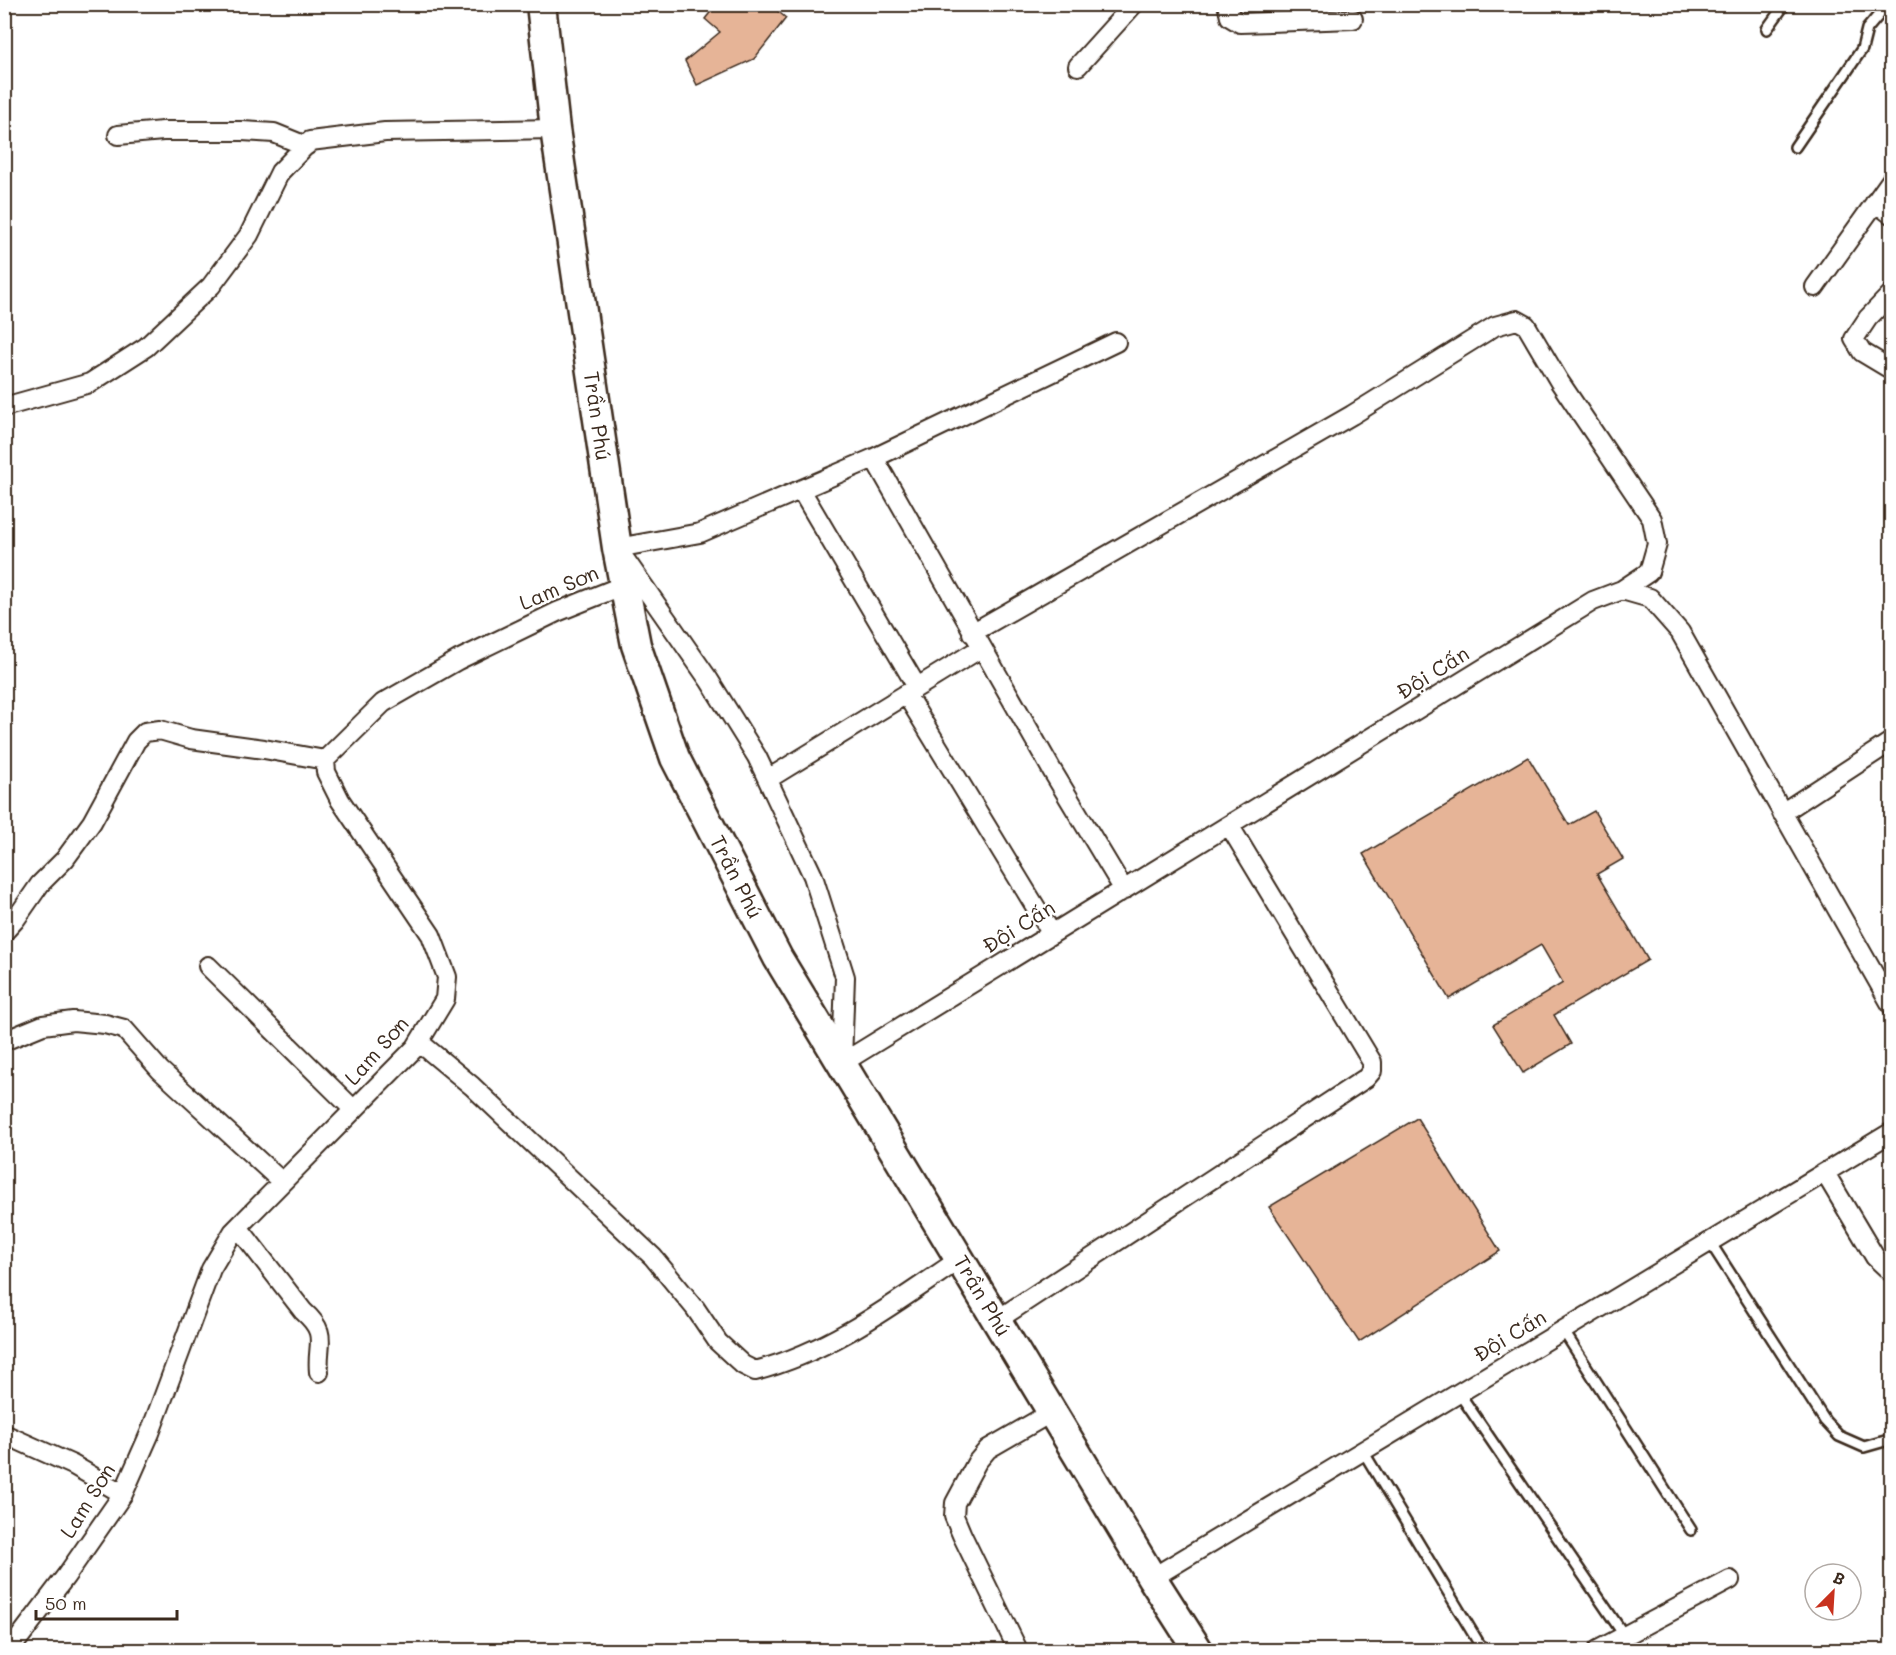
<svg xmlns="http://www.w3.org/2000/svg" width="1896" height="1655" font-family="Mali,sans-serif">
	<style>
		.building { fill: #e6b497; stroke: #3b2a1e; stroke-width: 1.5 }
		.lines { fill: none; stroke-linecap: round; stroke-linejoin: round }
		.service-casing { stroke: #3b2a1e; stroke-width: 14 }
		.minor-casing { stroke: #3b2a1e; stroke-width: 22 }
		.trunk-casing { stroke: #3b2a1e; stroke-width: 33 }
		.service { stroke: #fff; stroke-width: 9 }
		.minor { stroke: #fff; stroke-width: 18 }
		.trunk { stroke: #fff; stroke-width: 28 }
		.labels { text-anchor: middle; stroke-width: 5; stroke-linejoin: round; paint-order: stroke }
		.street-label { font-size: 21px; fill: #3b2a1e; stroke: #fff }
	</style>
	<rect width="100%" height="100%" fill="#fff"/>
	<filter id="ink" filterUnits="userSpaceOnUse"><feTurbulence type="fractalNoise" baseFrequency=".0167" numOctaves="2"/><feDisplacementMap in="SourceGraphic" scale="12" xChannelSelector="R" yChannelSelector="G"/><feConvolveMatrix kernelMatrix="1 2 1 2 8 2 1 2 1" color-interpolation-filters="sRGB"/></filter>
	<g filter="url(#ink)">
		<path class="building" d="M717 4H769L786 18 754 59 697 85 685 61 720 32 705 19Z
			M1528 757 1569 825 1594 811 1623 859 1597 874 1648 960 1554 1015 1571 1044 1523 1073 1493 1025 1563 983 1541 945 1449 999 1363 854Z
			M1417 1118 1500 1251 1359 1342 1269 1207Z"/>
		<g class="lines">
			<defs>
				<path id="service" d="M1767 29 1785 4
					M1795 147 1862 49 1867 29 1888 4
					M1710 1242 1825 1421 1839 1436 1864 1447 1892 1439
					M1563 1330 1691 1530
					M1459 1393 1624 1635
					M1363 1451 1483 1650"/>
				<path id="minor" d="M1227 4 1230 17 1240 23 1353 19
					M1078 66 1134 4
					M118 135 163 131H242L274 133 306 146
					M1875 202 1892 215
					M1815 287 1892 179
					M1892 293 1868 318 1854 339 1862 352 1892 370
					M4 407 90 383 146 347 211 286 249 235 280 172 310 141 385 132 555 129
					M874 458 1053 772 1124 890
					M801 490 917 687
					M972 633 1352 415 1495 326 1517 320 1526 325 1559 381 1652 519 1657 544 1649 572 1622 590
					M906 694 1052 934
					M768 779 981 648
					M1782 813 1892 741
					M4 932 15 920 40 884 65 859 92 822 136 741 145 732 160 730 191 739 264 749 325 760
					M208 966 354 1110
					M4 1041 43 1025 73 1021 105 1024 124 1029 160 1070 282 1182
					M419 1042 472 1086 653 1257 695 1308 718 1342 743 1365 755 1371C832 1351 895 1303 960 1259
					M842 1061 845 977 813 876 757 757 709 680 617 548 700 533 874 458 1116 342
					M842 1063 1593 601 1622 590 1650 598 1680 632 1892 1006
					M1825 1173 1875 1257 1892 1273
					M238 1227 303 1311C330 1335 316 1343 319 1372
					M997 1320 1366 1078 1372 1071V1062L1229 825
					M4 1434 73 1465 123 1494
					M1152 1578 1892 1132
					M10 1650 66 1576 123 1494 150 1433 211 1269 233 1232 416 1047 445 999 447 977 431 935 340 800 326 772 325 760 383 703 458 660 557 612 624 585
					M1018 1650 962 1535 954 1516 955 1503 977 1462 988 1449 1052 1412
					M1598 1650 1730 1580"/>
				<path id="trunk" d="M541 4 555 129 617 548 636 645 675 758 778 958 1152 1578 1198 1650"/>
			</defs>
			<use href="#service" class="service-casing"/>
			<use href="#minor" class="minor-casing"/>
			<use href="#trunk" class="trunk-casing"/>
			<use href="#service" class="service"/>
			<use href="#minor" class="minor"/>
			<use href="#trunk" class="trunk"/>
		</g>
	</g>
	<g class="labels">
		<g class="street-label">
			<text transform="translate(597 416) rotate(82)" y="7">Trần Phú</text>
			<text transform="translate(559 588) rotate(-23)" y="7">Lam Sơn</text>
			<text transform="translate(1433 673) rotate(-32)" y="7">Đội Cấn</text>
			<text transform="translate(736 877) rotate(63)" y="7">Trần Phú</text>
			<text transform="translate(1019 927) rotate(-32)" y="7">Đội Cấn</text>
			<text transform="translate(377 1051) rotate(-48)" y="7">Lam Sơn</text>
			<text transform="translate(982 1296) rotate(59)" y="7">Trần Phú</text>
			<text transform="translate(1510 1336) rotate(-31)" y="7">Đội Cấn</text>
			<text transform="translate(88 1501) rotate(-58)" y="7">Lam Sơn</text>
		</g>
	</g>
	<rect width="1896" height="1655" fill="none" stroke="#fff" stroke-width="24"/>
	<rect x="12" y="12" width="1872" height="1631" fill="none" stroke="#3b2a1e" stroke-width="2" filter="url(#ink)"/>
	<g transform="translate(1833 1592) rotate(24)"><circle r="28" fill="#ffffff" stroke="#b1aaa5" stroke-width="1.5"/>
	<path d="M0-4.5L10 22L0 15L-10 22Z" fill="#c8321e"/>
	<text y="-9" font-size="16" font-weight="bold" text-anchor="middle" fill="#3b2a1e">B</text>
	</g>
	<path d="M36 1610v9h141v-9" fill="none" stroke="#3b2a1e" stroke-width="3"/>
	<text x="45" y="1610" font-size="18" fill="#3b2a1e" stroke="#ffffff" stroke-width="4.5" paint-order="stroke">50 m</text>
</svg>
